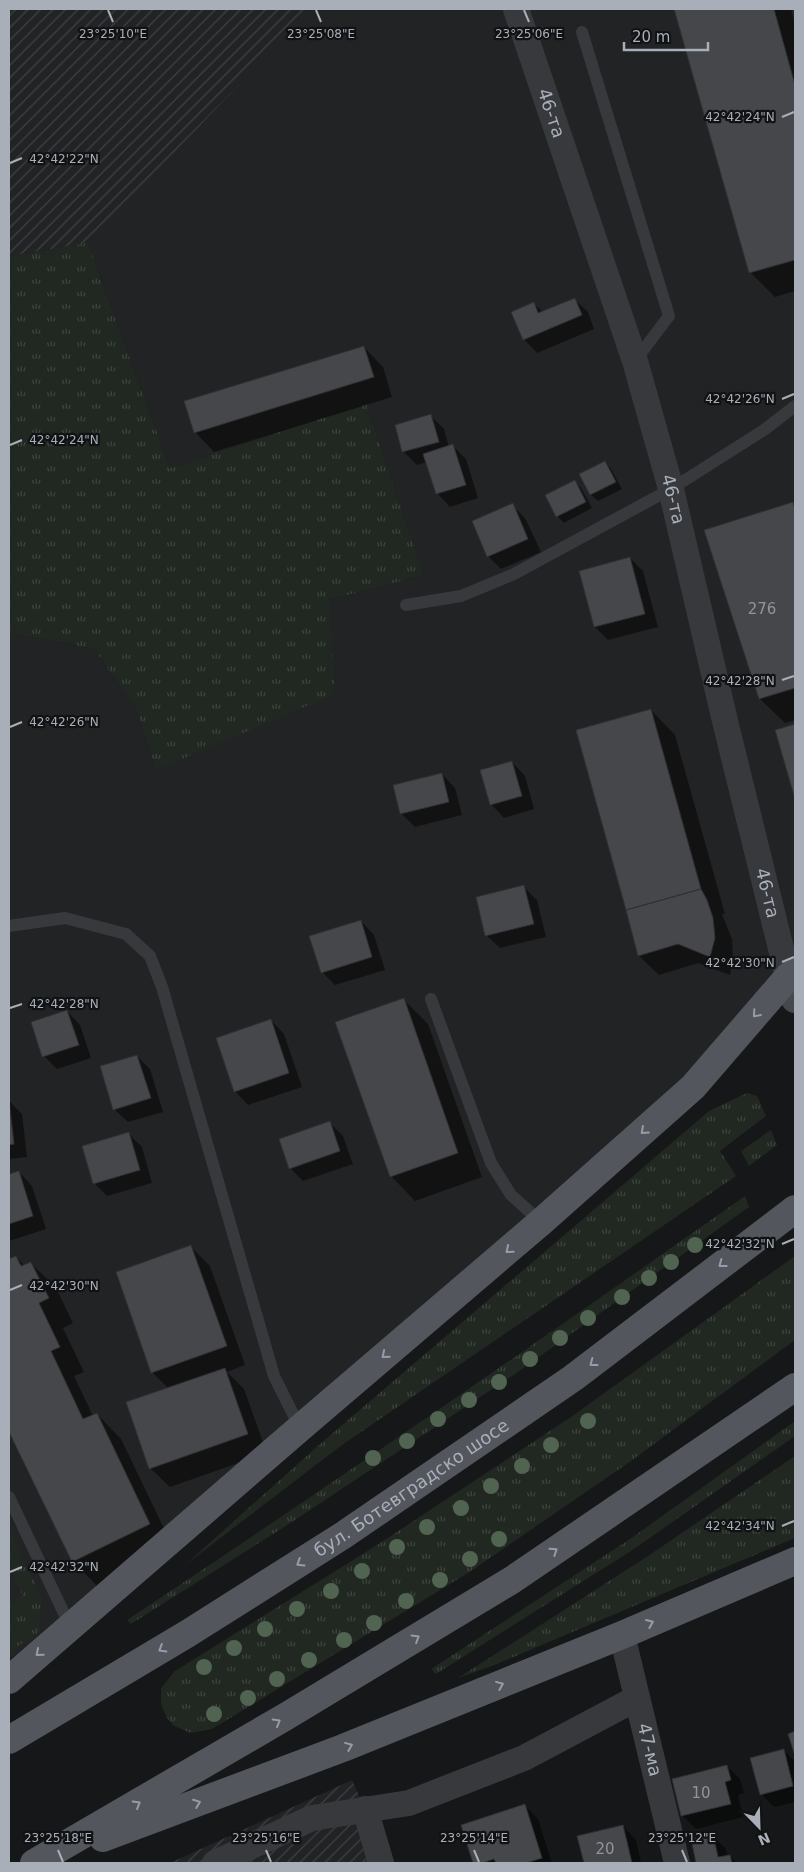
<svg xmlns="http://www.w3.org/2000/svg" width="804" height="1872" font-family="'DejaVu Sans',sans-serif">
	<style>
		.built { fill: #222325 }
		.industrial { fill: url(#industrial-furrows) }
		.grass { fill: url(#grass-tufts) }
		.shadow { fill: #0007 }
		.building { fill: #45474b; stroke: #303134 }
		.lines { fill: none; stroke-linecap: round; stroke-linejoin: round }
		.lane { stroke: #37393d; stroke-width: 12 }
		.street { stroke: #37393d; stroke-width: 26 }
		.secondary { stroke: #45484d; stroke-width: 28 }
		.primary { stroke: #53565c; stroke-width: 28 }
		.tree { fill: #506451 }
		.oneway { stroke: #979da6 }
		.ticks { fill: none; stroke: #a8afb8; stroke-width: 2 }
		.labels { text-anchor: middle; stroke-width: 4.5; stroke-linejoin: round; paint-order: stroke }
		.number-label { font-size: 15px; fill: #8f959d }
		.street-label { font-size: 18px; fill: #a8afb8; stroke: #111213 }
		.ticks-label { font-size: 12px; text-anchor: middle; fill: #a8afb8; stroke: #111213; stroke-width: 4.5; stroke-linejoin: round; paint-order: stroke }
	</style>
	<defs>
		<pattern id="industrial-furrows" width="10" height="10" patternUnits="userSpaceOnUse" patternTransform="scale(1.25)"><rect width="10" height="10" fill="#222325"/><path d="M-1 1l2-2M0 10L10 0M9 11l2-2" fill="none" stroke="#3f4043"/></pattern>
		<pattern id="grass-tufts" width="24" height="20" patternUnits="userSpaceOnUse" patternTransform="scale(1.25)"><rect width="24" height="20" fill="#202821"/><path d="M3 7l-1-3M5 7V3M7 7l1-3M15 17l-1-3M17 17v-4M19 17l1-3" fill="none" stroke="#3e453f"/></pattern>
	</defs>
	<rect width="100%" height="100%" fill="#161718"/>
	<path class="built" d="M9 9H795V972L693 1087 70 1626 9 1659V633L94 649 136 709 156 770 329 600 424 575 366 403 170 468 88 243 9 256Z"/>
	<path class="industrial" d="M9 9H311L88 243 9 256Z
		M352 1780 365 1809 381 1863H170Z"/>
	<path class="grass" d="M88 243 170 468 366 403 424 575 329 600 335 694 156 770 136 709 94 649 9 633V256Z
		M747 1093 757 1096 766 1116 720 1151 736 1176 342 1445 185 1565 320 1444 709 1111Z
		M771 1130 777 1145 749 1166 741 1151Z
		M745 1196 749 1207 515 1374 292 1522 131 1624 127 1620C335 1482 541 1340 745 1196Z
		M795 1256V1340L631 1461 468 1573 212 1729 191 1733 174 1726 167 1718 161 1704V1688L175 1671 377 1545 571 1417Z
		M795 1421V1436L631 1551 436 1674 431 1669 630 1539Z
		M795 1456V1538L497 1664 458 1678 648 1556Z
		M9 1532 11 1533 42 1597 39 1632 9 1652V1603L23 1596 9 1566Z"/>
	<path class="shadow" d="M675 9H791L795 25V291L775 297 750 272Z
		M574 299 588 312 594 329 537 353 524 339 534 304 543 312Z
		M364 347 383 367 392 397 214 452 195 432Z
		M431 416 444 429 449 447 453 446 466 459 478 498 450 507 437 493 427 462 417 465 404 452 396 426Z
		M605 462 611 469 622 489 598 501 591 495 581 475Z
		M575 481 581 488 592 508 564 523 557 516Z
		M792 503 795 506V720L785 723 760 699Z
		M512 505 525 518 541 552 501 569 488 556Z
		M630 558 643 571 658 627 608 640 595 627Z
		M651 710 675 735 725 914H722L732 939 733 958 730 975 698 963 659 975 639 956 627 910Z
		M795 725V794L776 731Z
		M512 762 525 776 534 809 504 818 491 804Z
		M442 774 455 788 462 815 415 827 402 814 395 786Z
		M524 887 537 900 546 937 500 948 486 935Z
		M361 921 374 935 385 970 335 985 322 972Z
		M403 999 428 1024 482 1177 415 1201 391 1176Z
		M67 1011 80 1025 91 1058 57 1069 44 1056Z
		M271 1020 284 1034 302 1087 248 1105 235 1091Z
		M137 1056 150 1069 163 1112 128 1122 114 1109Z
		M9 1101 22 1114 27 1157 9 1159Z
		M330 1123 343 1136 353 1164 303 1181 290 1168Z
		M129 1134 142 1147 152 1183 107 1196 94 1183Z
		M19 1172 32 1186 46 1229 9 1241V1175Z
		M191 1247 210 1266 245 1365 227 1372 244 1389 267 1453 170 1487 150 1468 169 1389 152 1372Z
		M16 1257 25 1266 31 1263 56 1288 73 1323 63 1328 84 1372 74 1376 93 1416 97 1414 121 1439 174 1549 97 1586 73 1561 9 1430V1260Z
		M784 1750 795 1762V1802L774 1807 761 1794Z
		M727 1766 740 1779 744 1793 738 1795 743 1817 696 1829 683 1816 673 1780Z
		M524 1805 538 1819 552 1863H475L462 1826Z
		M623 1826 636 1840 641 1863H585L579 1837Z
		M713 1836 726 1849 727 1857 730 1856 737 1863H697L693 1840Z"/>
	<path class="building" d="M674 9H774L795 85V260L749 273Z
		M575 298 582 315 523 340 511 312 534 302 538 313Z
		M364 346 374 377 194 433 184 401Z
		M431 414 439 442 402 452 395 425Z
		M453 444 466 485 436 494 423 454Z
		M605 461 616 482 590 495 579 474Z
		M575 480 586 502 556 517 545 495Z
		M793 502 795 509V688L759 699 704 530Z
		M513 503 528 539 487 557 472 521Z
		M630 557 645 614 594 627 579 571Z
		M651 709 701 889 626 910 576 730Z
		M795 724V799L775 730Z
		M512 761 522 796 490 805 480 770Z
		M442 773 449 802 400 814 393 785Z
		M524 885 534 924 485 936 476 897Z
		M701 889 707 900 713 918 715 938 710 957 678 944 638 956 626 910Z
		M361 920 372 957 321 973 309 936Z
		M404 998 458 1153 390 1177 335 1022Z
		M67 1010 79 1045 42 1057 31 1022Z
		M271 1019 289 1073 234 1092 216 1038Z
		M137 1055 151 1098 113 1110 100 1066Z
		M9 1100 14 1144 9 1145Z
		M330 1121 340 1151 289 1169 279 1139Z
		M129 1132 140 1170 93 1184 82 1146Z
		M19 1171 33 1216 9 1224V1174Z
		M191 1245 227 1346 151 1373 116 1272Z
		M16 1256 21 1266 31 1262 49 1298 39 1303 60 1347 51 1351 83 1419 97 1413 150 1524 72 1562 9 1432V1259Z
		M225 1368 248 1434 149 1469 126 1402Z
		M795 1731V1756L788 1734Z
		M784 1749 793 1786 760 1795 750 1758Z
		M727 1765 731 1780 725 1782 731 1804 681 1816 672 1779Z
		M525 1804 542 1858 526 1863H496L494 1859 482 1863H473L461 1825Z
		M623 1825 632 1863H584L577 1836Z
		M713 1834 718 1857 730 1855 732 1863H696L691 1839Z"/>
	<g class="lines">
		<path class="lane" d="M582 32 669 316 635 361
			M406 605 461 596 514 574 671 489 764 430 795 406
			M9 926 65 918 126 934 150 956 162 987 274 1376 300 1428
			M431 999 491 1163 511 1195 541 1222
			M9 1497 70 1626"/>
		<g class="street">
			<path id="s1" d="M516 9 635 361 671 489 725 721 788 977"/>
			<path id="s2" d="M622 1635 677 1863"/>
			<path d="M365 1809 381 1863"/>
			<path d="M215 1863 312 1818 409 1803 524 1758 637 1698"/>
		</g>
		<path class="secondary" d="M788 977 795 999"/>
		<g class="primary">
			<path d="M9 1680 300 1428 541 1222 693 1087 788 977 795 972"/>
			<path id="s3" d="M9 1740 187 1634 342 1536 573 1378 795 1209"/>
			<path d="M103 1838 343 1748 622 1635 795 1561"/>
			<path d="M34 1863 285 1717 512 1580 795 1387"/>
		</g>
	</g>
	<g class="tree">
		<circle cx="695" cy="1245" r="8"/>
		<circle cx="671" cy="1262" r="8"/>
		<circle cx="649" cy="1278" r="8"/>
		<circle cx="622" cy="1297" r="8"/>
		<circle cx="588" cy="1318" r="8"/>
		<circle cx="560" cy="1338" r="8"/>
		<circle cx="530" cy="1359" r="8"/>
		<circle cx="499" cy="1382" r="8"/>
		<circle cx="469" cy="1400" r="8"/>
		<circle cx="438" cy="1419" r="8"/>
		<circle cx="588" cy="1421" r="8"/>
		<circle cx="407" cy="1441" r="8"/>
		<circle cx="551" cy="1445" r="8"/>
		<circle cx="373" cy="1458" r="8"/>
		<circle cx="522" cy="1466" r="8"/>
		<circle cx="491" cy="1486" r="8"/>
		<circle cx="461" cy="1508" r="8"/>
		<circle cx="427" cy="1527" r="8"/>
		<circle cx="499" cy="1539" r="8"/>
		<circle cx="397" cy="1547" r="8"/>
		<circle cx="470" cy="1559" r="8"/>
		<circle cx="362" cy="1571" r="8"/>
		<circle cx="440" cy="1580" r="8"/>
		<circle cx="331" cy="1591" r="8"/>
		<circle cx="406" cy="1601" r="8"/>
		<circle cx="297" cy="1609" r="8"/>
		<circle cx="374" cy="1623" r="8"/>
		<circle cx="265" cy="1629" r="8"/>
		<circle cx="344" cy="1640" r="8"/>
		<circle cx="234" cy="1648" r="8"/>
		<circle cx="309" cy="1660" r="8"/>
		<circle cx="204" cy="1667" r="8"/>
		<circle cx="277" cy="1679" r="8"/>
		<circle cx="248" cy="1698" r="8"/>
		<circle cx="214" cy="1714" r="8"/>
	</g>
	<defs><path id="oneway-chevron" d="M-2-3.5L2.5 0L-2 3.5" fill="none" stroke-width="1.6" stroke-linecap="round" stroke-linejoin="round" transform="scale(1.25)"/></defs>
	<g class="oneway">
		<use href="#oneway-chevron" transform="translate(756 1014) rotate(131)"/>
		<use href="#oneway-chevron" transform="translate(644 1131) rotate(138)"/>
		<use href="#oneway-chevron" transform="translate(509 1250) rotate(140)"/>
		<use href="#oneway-chevron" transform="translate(722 1264) rotate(143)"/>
		<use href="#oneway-chevron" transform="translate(385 1355) rotate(140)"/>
		<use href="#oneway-chevron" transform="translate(593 1363) rotate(143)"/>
		<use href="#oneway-chevron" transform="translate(554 1551) rotate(-34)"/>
		<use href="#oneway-chevron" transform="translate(300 1563) rotate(148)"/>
		<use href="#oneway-chevron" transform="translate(650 1623) rotate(-23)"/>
		<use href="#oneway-chevron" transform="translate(416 1638) rotate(-31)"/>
		<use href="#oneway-chevron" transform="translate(162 1649) rotate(149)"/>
		<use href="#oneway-chevron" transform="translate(39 1653) rotate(139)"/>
		<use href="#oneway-chevron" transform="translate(500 1685) rotate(-22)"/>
		<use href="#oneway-chevron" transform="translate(277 1722) rotate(-30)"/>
		<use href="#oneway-chevron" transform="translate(349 1746) rotate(-22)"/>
		<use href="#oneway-chevron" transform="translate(197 1803) rotate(-21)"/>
		<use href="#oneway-chevron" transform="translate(137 1804) rotate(-30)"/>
	</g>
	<path class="ticks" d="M108 10 113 22M316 10 321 22M524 10 529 22M782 117 794 112M10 163 22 158M782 399 794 394M10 445 22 440M782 680 794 676M10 727 22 722M782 962 794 957M10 1008 22 1004M782 1244 794 1239M10 1290 22 1285M782 1526 794 1521M10 1572 22 1567M58 1850 63 1862M266 1850 271 1862M474 1850 479 1862M682 1850 687 1862"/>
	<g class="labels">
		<g class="number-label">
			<text x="762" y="614">276</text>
			<text x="701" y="1798">10</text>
			<text x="605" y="1854">20</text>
		</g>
		<g class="street-label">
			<text dy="6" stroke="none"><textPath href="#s1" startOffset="110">46-та</textPath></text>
			<text dy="6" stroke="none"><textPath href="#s1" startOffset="515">46-та</textPath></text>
			<text dy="6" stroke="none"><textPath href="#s1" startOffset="920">46-та</textPath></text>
			<text dy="6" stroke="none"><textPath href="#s3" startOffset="475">бул. Ботевградско шосе</textPath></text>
			<text dy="6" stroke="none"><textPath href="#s2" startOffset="118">47-ма</textPath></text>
		</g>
	</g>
	<g class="ticks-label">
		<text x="113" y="38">23°25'10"E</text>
		<text x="321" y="38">23°25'08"E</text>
		<text x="529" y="38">23°25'06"E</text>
		<text x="740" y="121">42°42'24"N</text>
		<text x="64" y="163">42°42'22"N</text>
		<text x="740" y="403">42°42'26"N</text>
		<text x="64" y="444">42°42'24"N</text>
		<text x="740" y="685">42°42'28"N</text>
		<text x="64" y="726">42°42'26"N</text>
		<text x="740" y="967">42°42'30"N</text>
		<text x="64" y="1008">42°42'28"N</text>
		<text x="740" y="1248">42°42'32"N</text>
		<text x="64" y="1290">42°42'30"N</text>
		<text x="740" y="1530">42°42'34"N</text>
		<text x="64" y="1571">42°42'32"N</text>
		<text x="58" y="1842">23°25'18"E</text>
		<text x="266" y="1842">23°25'16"E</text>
		<text x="474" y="1842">23°25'14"E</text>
		<text x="682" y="1842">23°25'12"E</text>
	</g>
	<rect width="804" height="1872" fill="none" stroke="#a8afb8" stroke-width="20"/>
	<g transform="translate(759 1827) rotate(157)" stroke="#111213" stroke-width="4" paint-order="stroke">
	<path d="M0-4L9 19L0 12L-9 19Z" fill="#a8afb8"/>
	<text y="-8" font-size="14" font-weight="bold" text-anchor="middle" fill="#a8afb8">N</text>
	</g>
	<path d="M624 42v8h84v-8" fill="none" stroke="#a8afb8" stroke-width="2.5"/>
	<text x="632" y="42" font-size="15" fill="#a8afb8" stroke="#111213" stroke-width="4" paint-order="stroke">20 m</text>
</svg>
